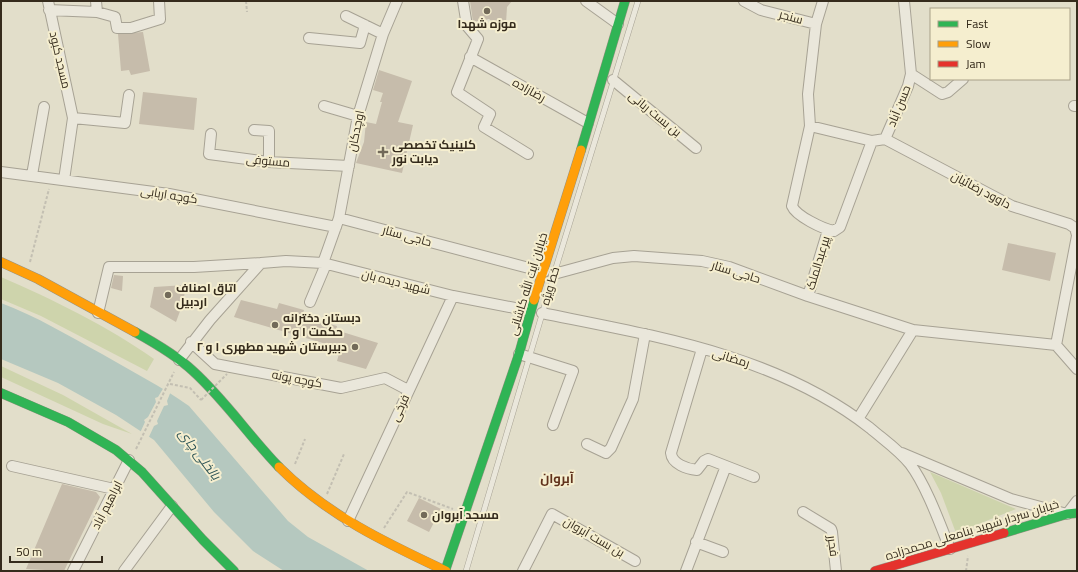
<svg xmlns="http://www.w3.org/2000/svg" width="1078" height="572" font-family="Georgia,Cairo,serif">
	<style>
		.green { fill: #ced4ac }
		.water { fill: #b5c8bf }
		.pier { fill: #e2deca }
		.building { fill: #c6bcab }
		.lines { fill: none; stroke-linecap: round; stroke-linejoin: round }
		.lane-casing { stroke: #a7a294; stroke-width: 6 }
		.street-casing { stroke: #a7a294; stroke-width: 12 }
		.fast-casing { stroke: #979283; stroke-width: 10 }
		.slow-casing { stroke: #979283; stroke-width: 10 }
		.jam-casing { stroke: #979283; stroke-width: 10 }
		.path { stroke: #c3bfb2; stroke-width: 2; stroke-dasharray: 3 2; stroke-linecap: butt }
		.lane { stroke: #eae7db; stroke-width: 5 }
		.street { stroke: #eae7db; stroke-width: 10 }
		.fast { stroke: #30b455; stroke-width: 9 }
		.slow { stroke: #ff9f0a; stroke-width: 9 }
		.jam { stroke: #e5322d; stroke-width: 9 }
		.path-bridge { stroke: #c3bfb2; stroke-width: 2; stroke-dasharray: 3 2; stroke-linecap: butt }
		.poi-dot { fill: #726a59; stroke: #f5eecf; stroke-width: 1.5 }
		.labels { text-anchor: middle; stroke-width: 4; stroke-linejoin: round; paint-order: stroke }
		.street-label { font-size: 12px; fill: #352b1c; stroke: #f5eecf }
		.poi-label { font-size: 12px; font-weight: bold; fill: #352b1c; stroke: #f5eecf; text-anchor: start }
		.water-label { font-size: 13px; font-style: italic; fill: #2b5355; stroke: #f5eecf }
		.neighbourhood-label { font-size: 13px; font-weight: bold; fill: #61321c; stroke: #f5eecf }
	</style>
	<rect width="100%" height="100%" fill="#e2deca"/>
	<path class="green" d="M1 277C52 299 109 327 154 359L147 371 41 316 1 299Z
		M1 366 63 395 132 434 103 424 1 377Z
		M930 472 1016 509 956 533 941 493Z"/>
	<path class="water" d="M1 303C36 316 69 336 102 354 131 371 161 386 189 406L288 521 308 537 369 571H284L253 551 214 512 154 440 116 415 58 383 1 359Z"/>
	<path class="pier" d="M164 387 171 391 167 401 168 405 164 406 157 421 158 424 154 426 148 439 140 433 145 422 144 420 148 417 156 402 155 398 158 397Z"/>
	<path class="building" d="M470 1H512L507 7 506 23 497 25 489 19 473 22Z
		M143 32 150 71 131 75 129 70 121 71 118 34Z
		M379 70 412 81 398 122 413 125 402 173 356 163 364 142 366 122 376 124 382 102H380L383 93 373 90Z
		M143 92 197 98 194 130 139 124Z
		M1008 243 1056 253 1050 281 1002 270Z
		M114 275 123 276 122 291 111 288Z
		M186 285 183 303 176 322 150 307 154 287Z
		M241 300 277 309 279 303 304 310 302 316 337 326 336 330 378 343 366 369 337 361 340 350 333 348V346L234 317Z
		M62 484 96 492 100 497 64 571 26 569Z
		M419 498 441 509 429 532 407 521Z"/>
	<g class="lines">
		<defs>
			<path id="lane" d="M466 571 554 274 638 1"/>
			<path id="street" d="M48 1 73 118
				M96 1 97 12
				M463 1 467 26 478 39 457 92 490 114 484 127 528 154
				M586 1 618 24
				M744 1 761 10 816 24
				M823 1 816 24 808 94 810 126 792 206C796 216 823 229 834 231L840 227 872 141 885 139 908 86 911 74 904 1
				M49 10 97 12 115 17 117 28H131L160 19 159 1
				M346 16 383 34
				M309 38 360 43 365 25
				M470 57 588 123
				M911 74 942 94 948 92 963 79
				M613 80 696 148
				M324 106 358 116
				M1074 106H1077
				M810 126 872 141
				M254 130 269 131V162
				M211 134 209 154 269 162 349 166
				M885 139 1012 206 1069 224 1075 228 1077 235
				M1 172 169 194 336 227
				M32 175 44 107
				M64 180 73 118 125 123 129 95
				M339 218 544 272
				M323 263 339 218 358 116 383 34 397 1
				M554 274 613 258 634 256 702 261 729 267 808 296 913 330 1056 345 1077 369
				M808 296 828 230
				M310 302 326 264
				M98 313 109 267H194L261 263
				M542 313C655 336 777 355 870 428 884 440 899 450 910 464 926 485 940 524 950 549
				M191 342 215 364 341 388 385 378 408 390
				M1056 345 1077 236
				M702 349 671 453C672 464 687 469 697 470L704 461 708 459 754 477
				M519 354 573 371 553 425
				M179 360 210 320 261 263 286 261 323 263 453 296 530 311
				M858 419 913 330
				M587 444 606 453 611 448 633 399 645 334
				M902 453 1011 499 1067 514 1077 501
				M12 466 114 489
				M803 512 831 529 832 532 836 571
				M348 521 453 296
				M696 542 723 552
				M73 571 129 460
				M124 571 172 506
				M523 571 552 514 635 561
				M686 571 726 466"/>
			<path id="fast" d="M581 150 625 1
				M135 332C155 343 176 355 193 371 225 400 249 436 279 467
				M1 393 68 422 116 450 142 472 203 540 234 571
				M1004 533 1067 514 1077 513
				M445 571 519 354 534 300"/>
			<path id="slow" d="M1 262 38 279 135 332
				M534 300 581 150
				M279 467C327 515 386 543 446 571"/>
			<path id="jam" d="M875 571 1004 533"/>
		</defs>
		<use href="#lane" class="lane-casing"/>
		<use href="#street" class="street-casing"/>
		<use href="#fast" class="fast-casing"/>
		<use href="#slow" class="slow-casing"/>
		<use href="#jam" class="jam-casing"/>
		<path class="path" d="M246 1 247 12
			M30 262 49 189
			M170 384 190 388 201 400
			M136 449 174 372
			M295 464 305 439
			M327 494 344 454
			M384 528 407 492 453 509
			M966 571 968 556"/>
		<use href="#lane" class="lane"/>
		<use href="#street" class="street"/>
		<use href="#fast" class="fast"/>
		<use href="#slow" class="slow"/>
		<use href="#jam" class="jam"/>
		<path class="path-bridge" d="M201 400 227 374"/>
	</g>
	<g class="poi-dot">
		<circle cx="487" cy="11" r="4"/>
		<path d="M381 146h4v4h4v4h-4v4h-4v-4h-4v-4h4z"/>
		<circle cx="168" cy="295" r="4"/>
		<circle cx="275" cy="325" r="4"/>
		<circle cx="355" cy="347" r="4"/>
		<circle cx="424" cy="515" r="4"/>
	</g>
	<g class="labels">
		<g class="street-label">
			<text transform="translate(791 17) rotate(15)" y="4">سنجر</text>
			<text transform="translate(60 60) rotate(77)" y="4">مسجد کبود</text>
			<text transform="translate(529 90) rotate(29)" y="4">رضازاده</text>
			<text transform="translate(899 106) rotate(-68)" y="4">حسن آباد</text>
			<text transform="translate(655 114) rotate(39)" y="4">بن بست ربانی</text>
			<text transform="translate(356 131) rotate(-78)" y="4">اوچدکان</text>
			<text transform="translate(268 161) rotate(5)" y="4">مستوفی</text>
			<text transform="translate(981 190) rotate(28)" y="4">داوود رضائیان</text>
			<text transform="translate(169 195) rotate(9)" y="4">کوچه اربابی</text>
			<text transform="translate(407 236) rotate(15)" y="4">حاجی ستار</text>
			<text transform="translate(818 263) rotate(-73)" y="4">پیرعبدالملک</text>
			<text transform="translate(736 272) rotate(17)" y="4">حاجی ستار</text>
			<text transform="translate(396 282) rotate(14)" y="4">شهید دیده بان</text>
			<text transform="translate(528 284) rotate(-73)" y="4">خیابان آیت الله کاشانی</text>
			<text transform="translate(550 286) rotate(-74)" y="4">خط ویژه</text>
			<text transform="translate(731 358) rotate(17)" y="4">رمضانی</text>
			<text transform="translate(297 379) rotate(11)" y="4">کوچه پونه</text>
			<text transform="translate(400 408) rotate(-65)" y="4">فرخی</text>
			<text transform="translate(107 505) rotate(-63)" y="4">ابراهیم آباد</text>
			<text transform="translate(972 530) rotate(-17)" y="4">خیابان سردار شهید بنامعلی محمدزاده</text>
			<text transform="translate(594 537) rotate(30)" y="4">بن بست آبروان</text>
			<text transform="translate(833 546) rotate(83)" y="4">فجرر</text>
		</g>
		<g class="poi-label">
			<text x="487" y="28" text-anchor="middle">موزه شهدا</text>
			<text x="392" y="149">کلینیک تخصصی<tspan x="392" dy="14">دیابت نور</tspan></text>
			<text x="176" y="292">اتاق اصناف<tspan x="176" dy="14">اردبیل</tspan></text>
			<text x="283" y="322">دبستان دخترانه<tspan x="283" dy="14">حکمت ۱ و ۲</tspan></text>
			<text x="347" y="351" text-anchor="end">دبیرستان شهید مطهری ۱ و ۲</text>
			<text x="432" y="519">مسجد آبروان</text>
		</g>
		<g class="water-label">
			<text transform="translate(200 454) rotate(53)" y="5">بالخلی چای</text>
		</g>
		<g class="neighbourhood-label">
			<text x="557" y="483">آبروان</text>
		</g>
	</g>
	<rect width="1078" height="572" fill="none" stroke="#352b1c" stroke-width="4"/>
	<rect x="930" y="8" width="140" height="72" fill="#f5eecf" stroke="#a8a087"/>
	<rect x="938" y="21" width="20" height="6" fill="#30b455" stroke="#a8a087"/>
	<text x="966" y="28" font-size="12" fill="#352b1c">Fast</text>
	<rect x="938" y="41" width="20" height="6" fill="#ff9f0a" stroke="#a8a087"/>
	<text x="966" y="48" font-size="12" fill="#352b1c">Slow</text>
	<rect x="938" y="61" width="20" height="6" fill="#e5322d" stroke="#a8a087"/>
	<text x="966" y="68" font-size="12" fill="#352b1c">Jam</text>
	<path d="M10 556v6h92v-6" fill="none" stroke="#352b1c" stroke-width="2"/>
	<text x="16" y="556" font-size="12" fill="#352b1c" stroke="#f5eecf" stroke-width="3" paint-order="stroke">50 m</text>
</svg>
